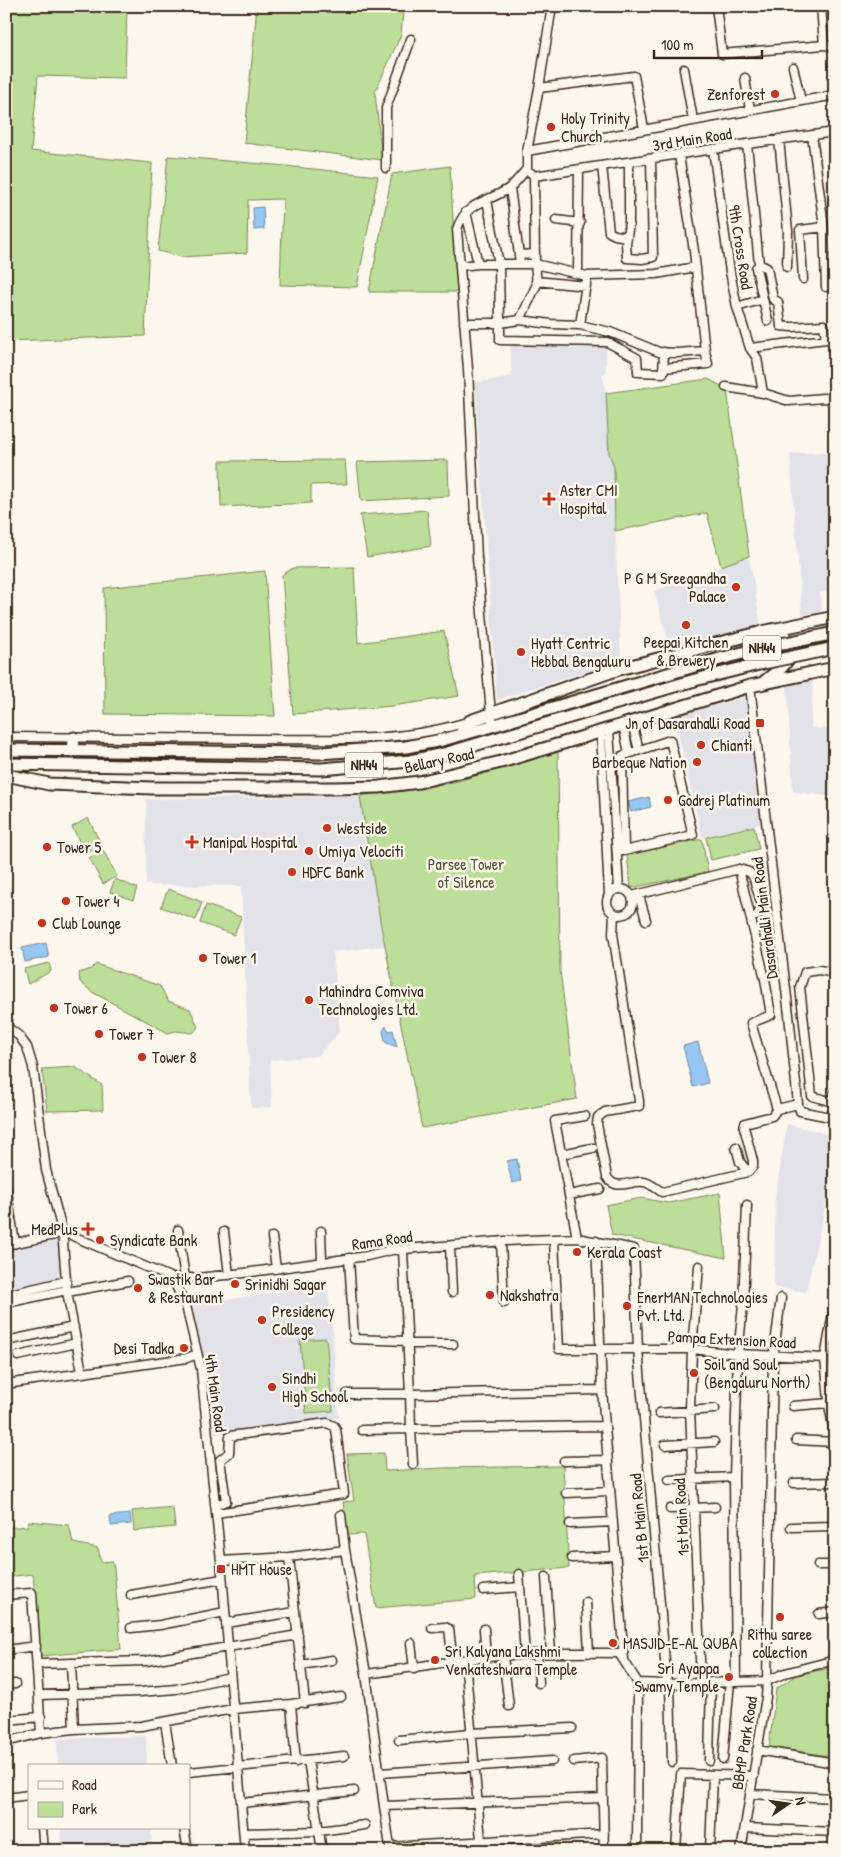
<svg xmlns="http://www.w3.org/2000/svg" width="841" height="1857" font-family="'Patrick Hand',sans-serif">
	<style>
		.built { fill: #e2e2e9 }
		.green { fill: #bcde98; stroke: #7c845b }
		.water { fill: #95c7f2; stroke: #71889d }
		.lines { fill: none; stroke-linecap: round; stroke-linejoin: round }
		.minor-casing { stroke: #3b2a1e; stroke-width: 11 }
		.highway-casing { stroke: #3b2a1e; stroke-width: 15 }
		.minor { stroke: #fbf7ec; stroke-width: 8 }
		.highway { stroke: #fbf7ec; stroke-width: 11 }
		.highway-bridge-casing { stroke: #3b2a1e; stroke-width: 15; stroke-linecap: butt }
		.highway-bridge { stroke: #fbf7ec; stroke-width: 11 }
		.poi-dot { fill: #c8321e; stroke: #fbf7ec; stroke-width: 2 }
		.labels { text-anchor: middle; stroke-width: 5; stroke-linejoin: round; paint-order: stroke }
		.shield { fill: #fbf7ec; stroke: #75685c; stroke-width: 1 }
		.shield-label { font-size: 15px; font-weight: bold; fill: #3b2a1e }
		.poi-label { font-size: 16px; fill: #3b2a1e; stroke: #fbf7ec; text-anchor: start }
		.street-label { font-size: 16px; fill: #3b2a1e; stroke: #fbf7ec }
		.park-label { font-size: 16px; fill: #5b573c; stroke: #fbf7ec }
	</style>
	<rect width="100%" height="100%" fill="#fbf7ec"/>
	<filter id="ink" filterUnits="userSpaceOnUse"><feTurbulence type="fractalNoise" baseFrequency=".02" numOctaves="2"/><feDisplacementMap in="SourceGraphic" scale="10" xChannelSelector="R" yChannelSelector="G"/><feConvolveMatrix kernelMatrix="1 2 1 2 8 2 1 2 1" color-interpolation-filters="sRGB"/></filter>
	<g filter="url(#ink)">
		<path class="built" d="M510 342H607L605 374H602L606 393 609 453 614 467 615 531 621 660 497 700 475 383 512 376Z
			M835 451V591L820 592 822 611 802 615 790 454Z
			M749 556 761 626 670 647 654 591Z
			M813 679 811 727 835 731V797L793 792 787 685Z
			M747 697 764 823 702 837 674 716Z
			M360 796 385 946 333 952 340 1031 318 1056 270 1060 272 1107 251 1108 241 886 146 885V799Z
			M787 1124 835 1136V1162L806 1292 774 1287 775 1198Z
			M57 1239 62 1264V1285L6 1298V1250Z
			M327 1285 333 1334 339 1418 215 1434 191 1305Z
			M146 1736 147 1766H58L57 1739Z
			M61 1828H151L152 1851H62Z"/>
		<path class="green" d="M6 6H127L125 78 38 76 31 151 152 163 145 336 6 341Z
			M257 6H338L403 13 401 35 375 92 382 160 244 143Z
			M168 156 286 166 378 176 357 287 280 285 283 199 248 200 247 253 181 257 158 251Z
			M450 166 457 292H369L392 174Z
			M708 379 727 389 749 556 721 566 707 513 615 531 614 467 609 453 606 393Z
			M345 460 347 484 311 485V503L221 507 220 461Z
			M448 460 449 496 361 501 357 462Z
			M427 510 431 546 367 557 360 515Z
			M354 567 358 643 444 631 459 696 392 706 293 714 282 575 293 568Z
			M265 571 275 716 105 714 104 588Z
			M558 752 560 971 577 1099 422 1128 381 926 360 796 454 782Z
			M88 818 102 846 86 854 72 827Z
			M754 826 759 849 711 860 706 837Z
			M702 839 708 872 631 888 627 855Z
			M103 850 117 876 103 884 89 858Z
			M115 879 137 888 133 900 110 892Z
			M168 889 202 902 196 920 161 907Z
			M206 905 241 917 234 935 200 923Z
			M49 963 51 971 28 984 24 969Z
			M96 964 160 986 168 1001 190 1009 198 1027 193 1033 176 1031 168 1033 92 992 80 982 79 973 91 969Z
			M75 1067 102 1085 103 1110 47 1111 42 1069Z
			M720 1193 726 1258 612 1235 606 1205 641 1198 668 1203Z
			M326 1338 333 1411 306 1413 300 1340Z
			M384 1453 385 1471 444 1468 563 1466 569 1568 475 1576 476 1599 376 1608 364 1534 347 1535 343 1502 354 1501 347 1454Z
			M173 1507 175 1527 134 1531 132 1511Z
			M28 1521 69 1525 73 1543 98 1548 101 1562 112 1561 114 1568 121 1649 40 1656 33 1574 6 1577V1528L28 1526Z
			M835 1667V1757L769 1747 776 1689 796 1675Z
			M145 1845V1851H107V1847Z"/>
		<path class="water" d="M263 207 264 229 254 230 253 208Z
			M649 797 651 807 631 812 628 802Z
			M46 943 49 957 25 962 22 948Z
			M386 1026 389 1031 393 1030 397 1047 385 1042 383 1031Z
			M698 1042 708 1083 693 1087 683 1046Z
			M517 1159 521 1181 512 1183 507 1161Z
			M130 1514 131 1524 111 1526 110 1516Z"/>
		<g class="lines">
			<defs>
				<path id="minor" d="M716 6 722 54 824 45 821 6
					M824 45 835 46
					M793 67 801 101
					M684 69 693 120
					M745 78 750 110
					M539 88 634 76 644 129
					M812 135 824 227 826 287
					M779 139 788 231 787 267
					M747 144 759 264 767 268 773 299 778 302 781 326 791 327 824 325 826 339
					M713 149 730 272 737 307 750 348 757 358 763 393 789 401 823 398 835 399
					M527 151 835 95
					M629 163V223L626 244 627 258 642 259 653 257 651 159
					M602 166 609 232 615 235 627 237
					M386 168V108L411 39
					M531 173 534 176 747 144 835 132
					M534 176 535 264 587 276 580 325 610 332 659 352 677 353 705 351 694 251 679 155
					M510 188 519 255 535 254
					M466 212 478 264H499L487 200
					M556 220 580 223
					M520 264H535L537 284 520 320 500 323V340L607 342 637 358 638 372 663 373 664 352
					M460 266 478 264
					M578 273 579 170
					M587 276 656 274 696 267
					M803 279 800 230 824 227
					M536 281 586 286
					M763 299 768 321
					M737 307 763 299 756 268
					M520 320 551 324 580 325
					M464 323H500L499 264H520L519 255
					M750 348 835 338
					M663 368 708 364 705 351
					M726 387 763 393
					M750 686 789 1015 798 1104 800 1111 835 1118
					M632 723 639 750
					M623 725 629 753
					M493 726 491 713 477 558 468 369 457 229C467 201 486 203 508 189 515 184 521 175 527 169V151L539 88 552 6
					M609 730 619 889
					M601 733 609 895
					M6 737C91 737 175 739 260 739 330 739 402 743 470 721
					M670 740 693 835 624 851 622 756Z
					M739 869 749 872 753 876 762 906 757 916
					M607 902a13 13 0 1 1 26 0a13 13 0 1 1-26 0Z
					M639 895 646 920
					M614 913 613 934 639 1101V1106L605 1112 598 1117 597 1124 607 1177C616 1192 630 1180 644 1182 650 1183 657 1189 662 1192L748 1172 753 1166V1161L744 1127 745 1123 772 1116 777 1109 751 1023 771 1015 765 979 739 869 632 896
					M835 973 819 970 805 972 800 987 812 1096 833 1102 835 1091
					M6 1026 19 1036 27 1047 33 1067 46 1170 62 1230 75 1237 172 1278 186 1306 201 1369 221 1561 245 1851
					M777 1109 798 1104
					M736 1147 740 1162 748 1172
					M561 1154 593 1148
					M6 1186 15 1243
					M569 1195 600 1189
					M178 1230 185 1278
					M321 1231 322 1262
					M224 1232 229 1275
					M272 1237 276 1269
					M577 1238 555 1121 585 1116
					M554 1239 559 1349H692L738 1354 825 1358
					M596 1241 602 1390 624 1659
					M501 1242 504 1303
					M6 1245 54 1235 62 1230 67 1292 82 1372
					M450 1246 452 1292
					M403 1250 410 1394 602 1390
					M349 1258 354 1339 407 1341
					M699 1266 692 1349 690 1409 701 1683
					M172 1278H197L244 1273 367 1256 392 1250 505 1241 577 1238 634 1249 638 1349 667 1684
					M67 1292 128 1281
					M6 1295 66 1281
					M835 1302 825 1358 830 1411 835 1436
					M6 1303 67 1290
					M6 1341 74 1327
					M407 1344H453
					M18 1356 77 1343
					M6 1384 187 1358 197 1354
					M347 1394H410L411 1429 605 1426
					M793 1406 829 1403
					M659 1413 715 1409
					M362 1430 411 1429 413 1464
					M796 1440 835 1442
					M665 1445 714 1442
					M564 1461 608 1460
					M669 1480 734 1477
					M794 1483 835 1482
					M566 1493 610 1491
					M215 1505 226 1501 220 1460 229 1453 230 1436 327 1423 334 1426 336 1429 344 1494 216 1513
					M670 1509 715 1507
					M341 1515 345 1550
					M570 1524 613 1522
					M791 1527 835 1526
					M289 1557 305 1703
					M572 1558 616 1556
					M221 1561 289 1557 345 1550 366 1674C407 1669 447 1661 488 1657 532 1653 575 1652 619 1653L638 1683 667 1684 767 1681 773 1360 781 1298
					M818 1565H835
					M519 1574 525 1654
					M546 1577 551 1653
					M483 1590 520 1587
					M6 1595 32 1593 41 1733
					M131 1595 222 1579
					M586 1602 589 1652
					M819 1614 835 1612
					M226 1623 295 1612
					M131 1628 160 1625 225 1612
					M432 1628 445 1627 449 1629 453 1662
					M484 1629 486 1657
					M411 1643 414 1669
					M6 1650 36 1646
					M537 1654 539 1683
					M503 1656 509 1706
					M465 1660 482 1851
					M71 1663 74 1729
					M37 1664 146 1661 298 1635
					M301 1665 332 1660
					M366 1674 384 1806 603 1798
					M736 1682 734 1477 738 1354 743 1305 747 1205
					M670 1684 672 1762
					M6 1685 15 1684
					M39 1695 140 1692 176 1689 230 1677
					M291 1704 296 1762
					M6 1720 41 1717
					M165 1722 172 1766
					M399 1740 471 1733 572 1728
					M6 1742 41 1733 74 1729 141 1726 233 1709 291 1704 341 1697
					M757 1750 835 1763
					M723 1759 730 1682
					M308 1760 322 1851
					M574 1761 602 1758 604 1851
					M709 1761 711 1682
					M189 1772 344 1756
					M380 1773 552 1761
					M750 1794 835 1798
					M6 1798 29 1795
					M241 1803 354 1791
					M384 1806 390 1847 604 1834
					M42 1828 44 1851
					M184 1828 188 1851
					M745 1828 835 1832
					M244 1833 319 1831 365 1825
					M637 1851 638 1683
					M676 1851 681 1774 754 1776
					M710 1851 713 1775
					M741 1851 766 1697 767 1681 785 1673 835 1660"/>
				<path id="highway" d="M765 681C782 668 796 660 785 637L771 630
					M460 735 470 721 619 669 762 632 835 617
					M6 750 319 753 406 747 442 740 478 730 691 667
					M73 751 74 738
					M6 764 322 769 410 761 444 754 695 680
					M6 775 49 784 152 788H336L379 787 419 782 501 762 750 686 835 668"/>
			</defs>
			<use href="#minor" class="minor-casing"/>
			<use href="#highway" class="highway-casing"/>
			<use href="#minor" class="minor"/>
			<use href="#highway" class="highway"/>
			<defs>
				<path id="highway-bridge" d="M691 667 757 649 835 633
					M695 680 759 664 835 648"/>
			</defs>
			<use href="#highway-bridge" class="highway-bridge-casing"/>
			<use href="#highway-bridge" class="highway-bridge"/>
		</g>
	</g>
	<g class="poi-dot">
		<circle cx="775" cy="94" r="5"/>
		<circle cx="551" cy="127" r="5"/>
		<path d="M546.5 491.5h5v5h5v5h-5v5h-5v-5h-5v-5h5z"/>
		<circle cx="736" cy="587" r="5"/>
		<circle cx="686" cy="625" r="5"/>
		<circle cx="521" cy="652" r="5"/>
		<rect x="755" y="718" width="10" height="10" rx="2.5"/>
		<circle cx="701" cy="745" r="5"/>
		<circle cx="697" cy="762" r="5"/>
		<circle cx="668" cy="800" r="5"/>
		<circle cx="327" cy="828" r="5"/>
		<path d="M189.5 834.5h5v5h5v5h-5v5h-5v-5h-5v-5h5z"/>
		<circle cx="47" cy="847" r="5"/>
		<circle cx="309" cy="851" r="5"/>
		<circle cx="292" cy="872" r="5"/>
		<circle cx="66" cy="901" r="5"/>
		<circle cx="42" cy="923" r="5"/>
		<circle cx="203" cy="958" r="5"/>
		<circle cx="309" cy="1000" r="5"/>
		<circle cx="54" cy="1008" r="5"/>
		<circle cx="99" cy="1034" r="5"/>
		<circle cx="142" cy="1057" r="5"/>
		<path d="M85.5 1221.5h5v5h5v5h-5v5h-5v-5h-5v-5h5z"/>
		<circle cx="100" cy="1240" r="5"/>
		<circle cx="577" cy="1252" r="5"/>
		<circle cx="235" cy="1284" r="5"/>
		<circle cx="138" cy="1288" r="5"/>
		<circle cx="490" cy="1295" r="5"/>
		<circle cx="627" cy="1306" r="5"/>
		<circle cx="262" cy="1320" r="5"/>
		<circle cx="184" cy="1348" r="5"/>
		<circle cx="694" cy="1373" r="5"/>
		<circle cx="272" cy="1387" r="5"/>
		<rect x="216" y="1564" width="10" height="10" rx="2.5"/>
		<circle cx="780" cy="1617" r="5"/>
		<circle cx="613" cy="1643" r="5"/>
		<circle cx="435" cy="1660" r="5"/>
		<circle cx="729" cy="1677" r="5"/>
	</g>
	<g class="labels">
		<g class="shield">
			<rect x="743" y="635.5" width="38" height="25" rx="4"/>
			<rect x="345" y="752.5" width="38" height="25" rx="4"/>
		</g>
		<g class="shield-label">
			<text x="762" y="653">NH44</text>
			<text x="364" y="770">NH44</text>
		</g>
		<g class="poi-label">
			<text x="765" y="100" text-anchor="end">Zenforest</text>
			<text x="561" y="124">Holy Trinity<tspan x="561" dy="18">Church</tspan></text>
			<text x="560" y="496">Aster CMI<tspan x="560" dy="18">Hospital</tspan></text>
			<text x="726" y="584" text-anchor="end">P G M Sreegandha<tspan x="726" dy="18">Palace</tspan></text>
			<text x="686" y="648" text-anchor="middle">Peepai Kitchen<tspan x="686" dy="18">&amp; Brewery</tspan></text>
			<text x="531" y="649">Hyatt Centric<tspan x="531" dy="18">Hebbal Bengaluru</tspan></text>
			<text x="750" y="729" text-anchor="end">Jn of Dasarahalli Road</text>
			<text x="711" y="751">Chianti</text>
			<text x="687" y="768" text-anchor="end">Barbeque Nation</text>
			<text x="678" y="806">Godrej Platinum</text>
			<text x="337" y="834">Westside</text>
			<text x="203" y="848">Manipal Hospital</text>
			<text x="57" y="853">Tower 5</text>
			<text x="319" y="857">Umiya Velociti</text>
			<text x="302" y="878">HDFC Bank</text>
			<text x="76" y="907">Tower 4</text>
			<text x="52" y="929">Club Lounge</text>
			<text x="213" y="964">Tower 1</text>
			<text x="319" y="997">Mahindra Comviva<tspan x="319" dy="18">Technologies Ltd.</tspan></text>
			<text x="64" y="1014">Tower 6</text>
			<text x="109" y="1040">Tower 7</text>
			<text x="152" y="1063">Tower 8</text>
			<text x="78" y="1235" text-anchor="end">MedPlus</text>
			<text x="110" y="1246">Syndicate Bank</text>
			<text x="587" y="1258">Kerala Coast</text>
			<text x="148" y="1285">Swastik Bar<tspan x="148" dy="18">&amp; Restaurant</tspan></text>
			<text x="245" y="1290">Srinidhi Sagar</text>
			<text x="500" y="1301">Nakshatra</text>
			<text x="637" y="1303">EnerMAN Technologies<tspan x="637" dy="18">Pvt. Ltd.</tspan></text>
			<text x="272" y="1317">Presidency<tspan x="272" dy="18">College</tspan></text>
			<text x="174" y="1354" text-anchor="end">Desi Tadka</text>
			<text x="704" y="1370">Soil and Soul<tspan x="704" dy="18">(Bengaluru North)</tspan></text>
			<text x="282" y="1384">Sindhi<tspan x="282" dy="18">High School</tspan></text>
			<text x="231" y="1575">HMT House</text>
			<text x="780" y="1640" text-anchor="middle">Rithu saree<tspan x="780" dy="18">collection</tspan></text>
			<text x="623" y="1649">MASJID-E-AL QUBA</text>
			<text x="445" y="1657">Sri Kalyana Lakshmi<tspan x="445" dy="18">Venkateshwara Temple</tspan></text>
			<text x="719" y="1674" text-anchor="end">Sri Ayappa<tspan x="719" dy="18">Swamy Temple</tspan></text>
		</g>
		<g class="street-label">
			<text transform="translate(692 139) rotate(-9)" y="6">3rd Main Road</text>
			<text transform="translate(741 247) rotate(81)" y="6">9th Cross Road</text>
			<text transform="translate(439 760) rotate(-12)" y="6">Bellary Road</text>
			<text transform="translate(764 918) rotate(-97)" y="6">Dasarahalli Main Road</text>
			<text transform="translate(382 1240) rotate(-8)" y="6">Rama Road</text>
			<text transform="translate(732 1339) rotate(3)" y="6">Pampa Extension Road</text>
			<text transform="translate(216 1393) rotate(82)" y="6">4th Main Road</text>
			<text transform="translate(681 1517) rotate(-93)" y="6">1st Main Road</text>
			<text transform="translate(639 1518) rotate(-95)" y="6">1st B Main Road</text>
			<text transform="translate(744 1743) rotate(-81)" y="6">BBMP Park Road</text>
		</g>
		<g class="park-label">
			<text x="466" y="870">Parsee Tower<tspan x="466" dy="18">of Silence</tspan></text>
		</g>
	</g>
	<rect width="841" height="1857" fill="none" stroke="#fbf7ec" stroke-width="25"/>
	<rect x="12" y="12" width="816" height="1832" fill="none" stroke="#3b2a1e" stroke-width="2" filter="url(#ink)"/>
	<rect x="28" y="1764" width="162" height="65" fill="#fbf7ec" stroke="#aea59a"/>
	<rect x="38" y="1781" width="25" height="8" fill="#fbf7ec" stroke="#aea59a"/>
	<text x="72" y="1790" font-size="15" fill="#3b2a1e">Road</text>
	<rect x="38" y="1802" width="25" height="15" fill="#bcde98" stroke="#aea59a"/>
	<text x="72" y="1814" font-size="15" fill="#3b2a1e">Park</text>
	<g transform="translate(788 1804) rotate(77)" stroke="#fbf7ec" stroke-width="4" paint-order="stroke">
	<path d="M0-4L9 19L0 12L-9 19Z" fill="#3b2a1e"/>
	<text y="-8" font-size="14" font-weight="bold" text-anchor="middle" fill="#3b2a1e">N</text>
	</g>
	<path d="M654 50v8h108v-8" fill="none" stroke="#3b2a1e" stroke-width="2.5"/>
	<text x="661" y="50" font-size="15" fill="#3b2a1e" stroke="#fbf7ec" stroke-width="4" paint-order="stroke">100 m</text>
</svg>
